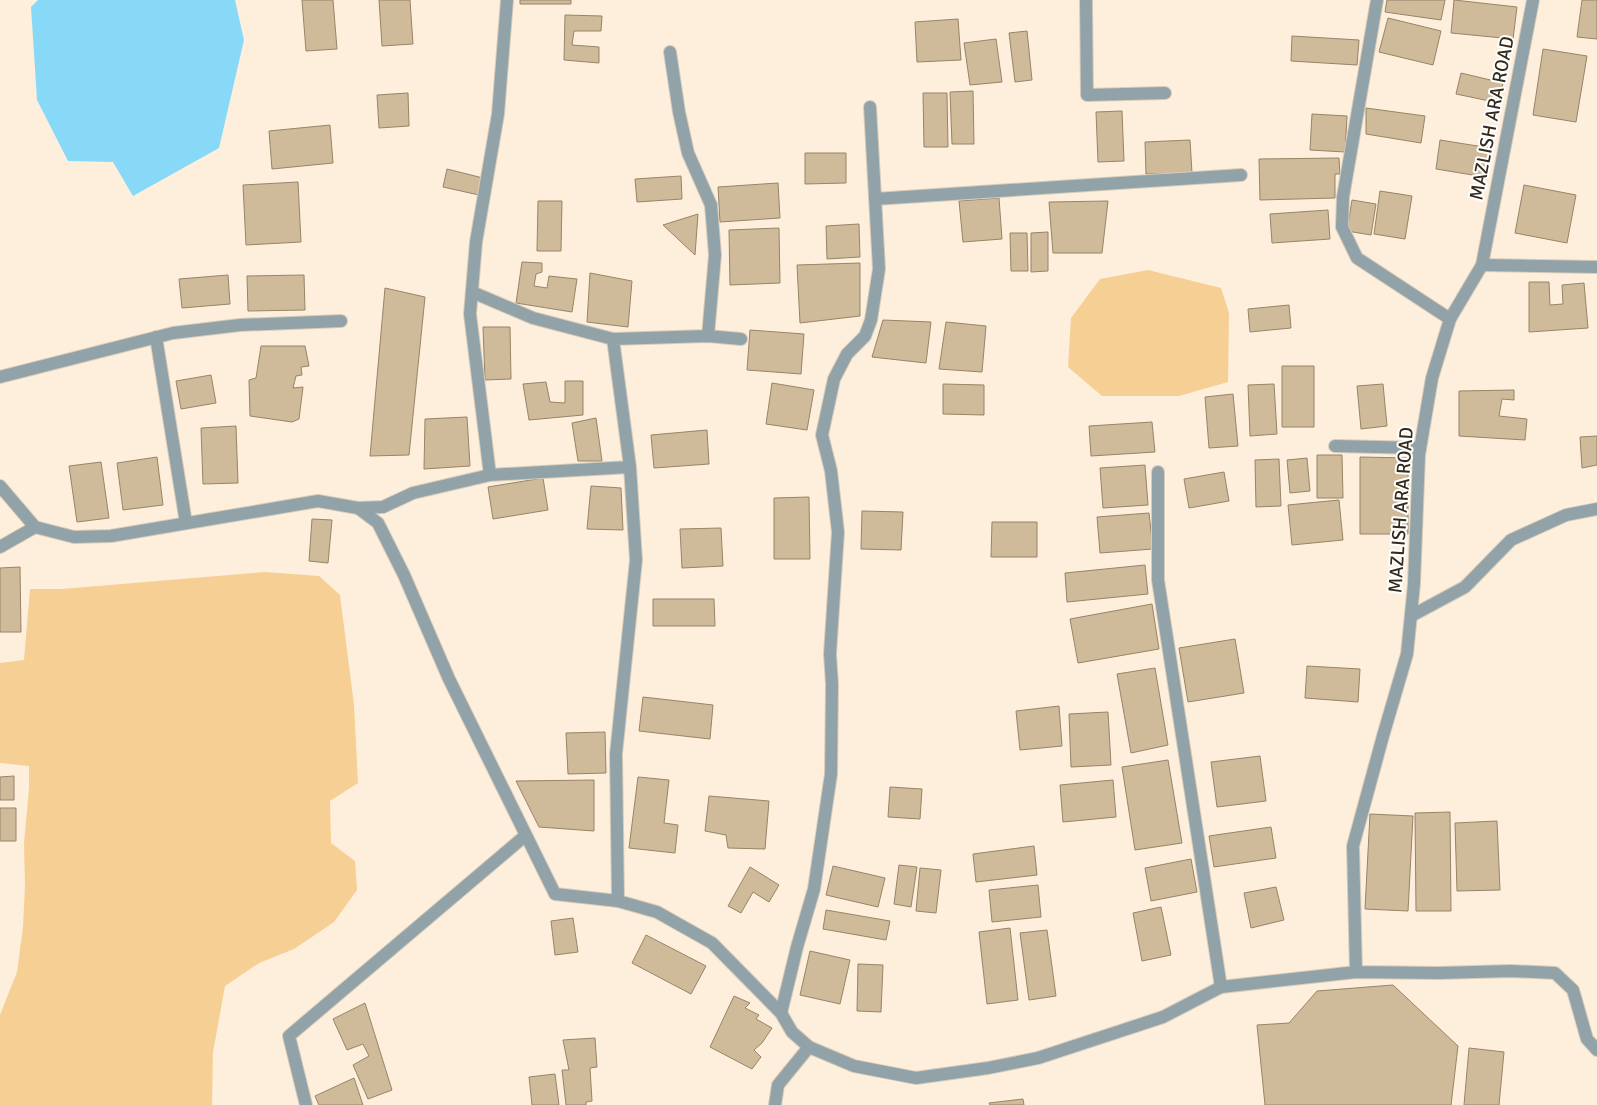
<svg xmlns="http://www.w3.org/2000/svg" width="1597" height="1105" font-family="Signika,sans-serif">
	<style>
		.green { fill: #f6cf94 }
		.water { fill: #88d9f8 }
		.building { fill: #cfba9a; stroke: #988466 }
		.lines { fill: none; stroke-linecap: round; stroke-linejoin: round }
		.minor-casing { stroke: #d8ccba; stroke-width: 14 }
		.tertiary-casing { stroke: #d8ccba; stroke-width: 14 }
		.minor { stroke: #91a2a9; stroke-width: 12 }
		.tertiary { stroke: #91a2a9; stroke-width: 12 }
		.labels { text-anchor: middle; stroke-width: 4; stroke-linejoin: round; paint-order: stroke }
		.street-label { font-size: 19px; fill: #322a1d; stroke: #fff }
	</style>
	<rect width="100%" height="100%" fill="#fdefdc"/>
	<path class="green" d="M1148 270 1221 288 1229 313 1228 382 1179 396H1102L1068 367 1071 318 1100 279Z
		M265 572 319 576 340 595 354 705 358 783 330 801 331 843 355 861 357 890 334 922 294 949 259 963 225 986 213 1052 212 1105H0V1015L17 972 23 927 25 885 24 844 29 788V766L0 763V663L24 660 30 589H62Z"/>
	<path class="water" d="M38 0H235L244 40 219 148 133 196 113 162 68 161 37 100 31 7Z"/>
	<path class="building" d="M302 0H333L337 49 306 51Z
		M379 0H410L413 44 382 46Z
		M520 0H571V4H520Z
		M1387 0H1445L1441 20 1385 12Z
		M1454 0 1517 7 1513 39 1451 33Z
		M1582 0H1597V39L1577 37Z
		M565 15 602 16 601 31H574L572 45 599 47V63L564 60Z
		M1388 18 1441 31 1433 65 1379 52Z
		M958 19 961 60 917 62 915 22Z
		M1027 31 1032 80 1015 82 1009 33Z
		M1292 36 1359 40 1357 65 1291 61Z
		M996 39 1002 82 970 85 964 43Z
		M1543 49 1587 56 1576 122 1533 115Z
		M1461 73 1503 83 1499 103 1456 94Z
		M973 91 974 144H952L950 92Z
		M408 93 409 126 379 128 377 95Z
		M923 93H947L948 147H924Z
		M1366 108 1425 116 1421 143 1366 134Z
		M1122 111 1124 161 1098 162 1096 112Z
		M1312 114 1347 116 1345 152 1310 150Z
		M330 125 333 163 272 169 269 131Z
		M1190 140 1192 173 1146 174 1145 142Z
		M1440 140 1490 148 1485 177 1436 169Z
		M805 153H846V183L805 184Z
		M1339 158 1340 174H1335V198L1260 200 1259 159Z
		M447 169 483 178 479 195 443 187Z
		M681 176 682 199 637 202 635 179Z
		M298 182 301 242 246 245 243 185Z
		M778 183 780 218 720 222 718 187Z
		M1524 185 1576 195 1567 243 1515 233Z
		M1380 191 1412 196 1405 239 1374 234Z
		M999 198 1002 239 963 242 959 201Z
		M1352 200 1376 204 1371 235 1347 231Z
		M538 201H562L561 251H537Z
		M1108 201 1102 253H1053L1049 202Z
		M1328 210 1330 239 1272 243 1270 214Z
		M698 214 695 255 663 225Z
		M859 224 860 257 827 259 826 226Z
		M779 228 780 283 730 285 729 230Z
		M1048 232V271L1031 272V233Z
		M1010 233H1027L1028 271H1011Z
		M522 262 542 263V272L536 274 534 286 547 288 549 276 577 279 572 312 516 303Z
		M860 263V316L800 323 797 265Z
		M590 273 632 281 628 327 587 322Z
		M228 275 230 304 182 308 179 279Z
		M304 275 305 310 248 311 247 276Z
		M1529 282H1549L1550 305 1563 304 1562 285 1584 283 1588 328 1529 332Z
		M385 288 425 297 409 455 370 456Z
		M1289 305 1291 328 1250 332 1248 309Z
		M883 320 931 322 926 363 872 357Z
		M946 322 986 326 982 372 939 369Z
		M483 327H510L511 379 485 380Z
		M750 330 804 334 801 374 747 370Z
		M261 346H305L309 366 301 367 302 375 296 376 293 388 303 387 299 419 292 422 250 416 249 380 256 378Z
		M1282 366H1314V427H1282Z
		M211 375 216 403 181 409 176 381Z
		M565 381H583V415L529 420 523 384 546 382 550 402 565 403Z
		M772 383 814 390 807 430 766 424Z
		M943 384 984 385V415L943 414Z
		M1274 384 1277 434 1250 436 1248 385Z
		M1383 384 1387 426 1361 429 1357 386Z
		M1514 390V400L1502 399 1499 416 1527 419 1525 440 1459 436V391Z
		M1233 394 1238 446 1209 448 1205 397Z
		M467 417 470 466 424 469 425 419Z
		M596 418 602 461H578L572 423Z
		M1152 422 1155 452 1091 456 1089 426Z
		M236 426 238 483 203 484 201 428Z
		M707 430 709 464 654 468 651 435Z
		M1597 436V465L1582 468 1580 437Z
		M1317 455H1342L1343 498H1317Z
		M157 457 163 505 123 510 117 463Z
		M1360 457 1408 458V534H1360Z
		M1307 458 1310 491 1290 493 1287 460Z
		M1279 459 1281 506 1256 507 1255 460Z
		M101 462 109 518 77 522 69 466Z
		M1145 465 1148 505 1103 508 1100 468Z
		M1224 472 1229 501 1189 508 1184 479Z
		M543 478 548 510 493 519 488 487Z
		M591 486 621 488 623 530 587 529Z
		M809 497 810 559H774V498Z
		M1339 500 1343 540 1292 545 1288 505Z
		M862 511 903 512 901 550 861 549Z
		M1149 513 1153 549 1100 553 1097 517Z
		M312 519 332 520 328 563 309 561Z
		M992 522H1037V557H991Z
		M721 528 723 566 682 568 680 529Z
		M1145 565 1148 594 1067 602 1065 573Z
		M20 567 21 632H0V568Z
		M653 599H714L715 626H653Z
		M1152 604 1159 649 1078 663 1070 619Z
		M1235 639 1244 693 1188 702 1179 648Z
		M1307 666 1360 669 1358 702 1305 698Z
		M1155 668 1168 745 1131 753 1117 674Z
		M643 697 713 705 710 739 639 731Z
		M1059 706 1062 746 1020 750 1016 711Z
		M1108 712 1111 765 1071 767 1069 714Z
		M605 732 606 773 568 774 566 733Z
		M1260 756 1266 801 1217 807 1211 762Z
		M1168 760 1182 843 1135 850 1122 767Z
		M14 776V800H0V777Z
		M638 777 669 780 664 823 678 825 675 853 629 848Z
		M594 780V831L539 827 516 781Z
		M1113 780 1116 817 1063 822 1060 785Z
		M890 787 922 789 920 819 888 817Z
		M709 796 769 801 765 849 728 848 726 835 705 831Z
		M0 808H16V841H0Z
		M1450 812 1451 911H1416L1415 813Z
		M1370 814 1413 816 1408 911 1365 909Z
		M1497 821 1500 890 1457 891 1455 823Z
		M1271 827 1276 858 1214 867 1209 836Z
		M1034 846 1037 875 976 882 973 854Z
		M1191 859 1197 892 1151 901 1145 868Z
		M899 865 917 867 911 907 894 904Z
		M833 866 885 878 878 907 826 895Z
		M750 867 779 885 769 902 753 892 741 913 728 906Z
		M920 868 941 870 936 913 916 911Z
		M1038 885 1041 917 992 922 989 890Z
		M1276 887 1284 920 1251 928 1244 893Z
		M1161 907 1171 955 1142 961 1133 913Z
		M826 910 890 921 886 940 823 929Z
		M573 918 578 952 555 955 551 921Z
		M1010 928 1018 1000 987 1004 979 932Z
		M1047 930 1056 996 1029 1000 1020 933Z
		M646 935 706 966 691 994 632 963Z
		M810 951 850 960 840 1004 800 995Z
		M858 964 883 965 881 1012 857 1011Z
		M1393 985 1458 1046 1451 1105H1265L1257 1025 1289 1023 1317 991Z
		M734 996 750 1003 745 1008 759 1015 756 1019 772 1028 762 1043 754 1050 761 1057 752 1069 710 1047Z
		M365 1003 392 1090 368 1099 353 1065 369 1056 363 1044 347 1050 333 1019Z
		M595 1038 597 1067 590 1068 592 1101 586 1102V1105H566L562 1070H569L563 1040Z
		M1469 1048 1504 1052 1499 1105H1464Z
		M555 1074 559 1105H532L529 1077Z
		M354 1078 363 1105H319L315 1096Z
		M1023 1099 1024 1105H990L989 1103Z"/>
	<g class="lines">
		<defs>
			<path id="minor" d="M1086 0 1087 95 1165 93
				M1377 0 1343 197 1342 227 1357 258 1450 319
				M670 52 679 112 688 153 711 205 715 255 708 336
				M875 199 1241 175
				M1482 265 1597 267
				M472 292 533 318 613 339 708 336 741 339
				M156 337 186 523
				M613 339 630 467 636 560 616 754 618 901
				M0 377 173 333 240 325 341 321
				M1335 446 1420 448
				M1158 472V580L1221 987
				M490 475 470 314 476 242 498 114 507 0
				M358 508 383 507 413 493 490 475 630 467
				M0 547 35 527
				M1411 616 1465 587 1511 540 1566 515 1597 509
				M781 1013 797 947 814 889 831 774 832 684 830 654 838 532 831 471 822 435 834 379 847 354 865 336 871 320 879 269 870 107
				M775 1105 778 1085 809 1047"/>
			<path id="tertiary" d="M0 486 35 527 74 537 111 536 318 501 358 508 378 523 404 575 449 679 555 894 618 901 657 912 712 943 781 1013 792 1032 809 1047 854 1066 916 1078 988 1068 1038 1058 1163 1017 1221 987 1356 972 1438 973 1511 971 1555 973 1573 990 1587 1039 1597 1050
				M1356 972 1353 846 1383 736 1407 654 1414 584 1419 455 1432 378 1450 319 1482 265 1533 0
				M306 1105 289 1036 526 835"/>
		</defs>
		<use href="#minor" class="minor-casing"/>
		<use href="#tertiary" class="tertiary-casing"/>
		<use href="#minor" class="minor"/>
		<use href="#tertiary" class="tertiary"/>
	</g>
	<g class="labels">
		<g class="street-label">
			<text transform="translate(1491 118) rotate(-79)" y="7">MAZLISH ARA ROAD</text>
			<text transform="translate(1400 510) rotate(-86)" y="7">MAZLISH ARA ROAD</text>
		</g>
	</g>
</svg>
